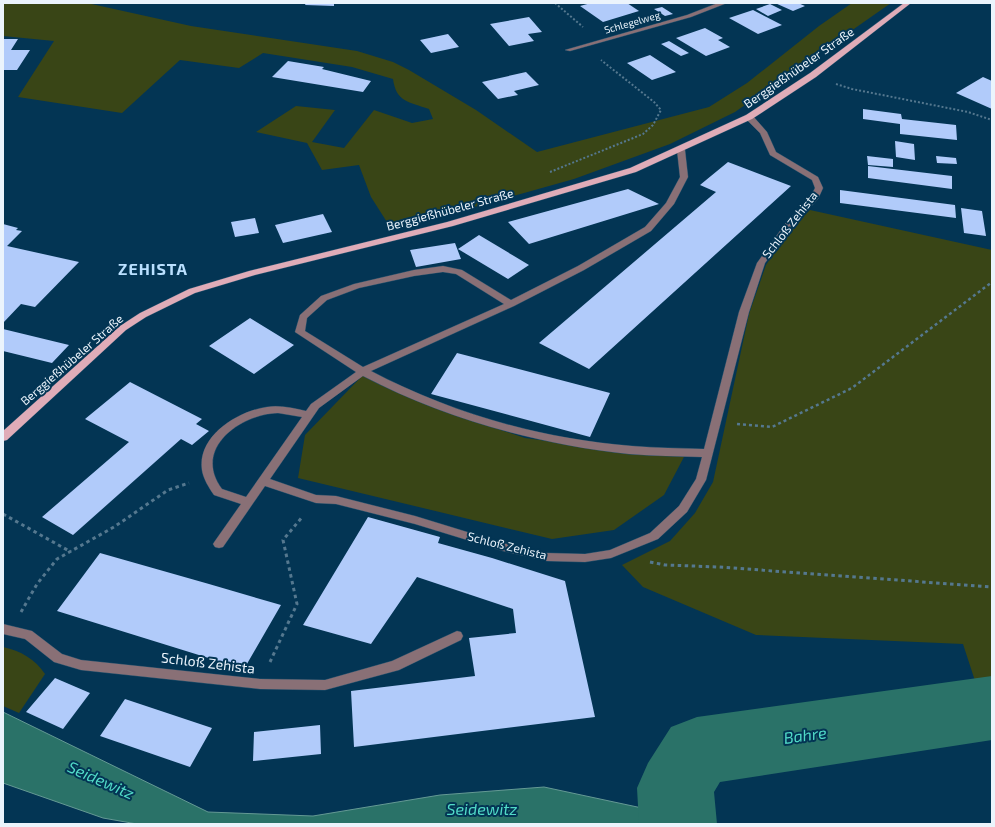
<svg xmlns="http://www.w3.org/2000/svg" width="995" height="827" font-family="'Exo 2',sans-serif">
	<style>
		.green { fill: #394516 }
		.water { fill: #2a7268; stroke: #649994 }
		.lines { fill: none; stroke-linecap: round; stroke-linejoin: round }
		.river { fill: #2a7268; fill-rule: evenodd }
		.building { fill: #b1cbfa }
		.minor-casing { stroke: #23506c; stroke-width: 1 }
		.major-casing { stroke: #23506c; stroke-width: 1 }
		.path-far2 { stroke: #55788f; stroke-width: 2; stroke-dasharray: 2 2; stroke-linecap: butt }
		.path-far1 { stroke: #55788f; stroke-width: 2.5; stroke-dasharray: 3 3; stroke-linecap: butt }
		.path { stroke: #55788f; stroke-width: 3; stroke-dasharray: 3.5 3.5; stroke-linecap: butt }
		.minor { fill: #897076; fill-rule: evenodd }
		.major { fill: #dfacb8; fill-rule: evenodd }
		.labels { text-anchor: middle; stroke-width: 4; stroke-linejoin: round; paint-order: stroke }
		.far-street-label { font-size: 10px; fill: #ebf4fc; stroke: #033554 }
		.street-label { font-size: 12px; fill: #ebf4fc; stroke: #033554 }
		.near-street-label { font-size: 14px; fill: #ebf4fc; stroke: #033554 }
		.district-label { font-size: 16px; font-weight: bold; letter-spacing: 1px; fill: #bae0ff; stroke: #033554 }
		.near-water-label { font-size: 16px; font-style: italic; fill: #51dac7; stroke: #033554 }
	</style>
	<rect width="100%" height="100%" fill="#033554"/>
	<path class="green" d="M3 3H87L191 26 357 51 393 62 409 70 476 110 537 152 709 107 747 83 819 26 852 3H891L735 112 670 144 574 179 392 230 371 197 359 165 322 170 307 143 256 132 296 106 335 110 312 142 344 148 374 110 412 123 433 119 429 109C409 102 396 102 393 79L352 67 263 53 239 68 180 60 122 113 18 97 54 41 3 36Z
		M810 210 992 250V726L990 727 963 644 756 635 643 587 622 565 670 541 695 513 713 482 749 314 766 265 791 228Z
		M363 375 438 409 525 438 616 450 685 455 664 495 614 530 552 539 298 478 305 435Z
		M3 647C21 651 35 659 45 674L19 713 3 706Z"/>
	<path class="water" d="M3 712 208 812 313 816 440 795 544 787 642 808 660 765 690 735 768 726 775 752 706 763 691 794 694 824H137L103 818 3 783Z"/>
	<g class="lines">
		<path class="river" d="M992 676V740L720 782 714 792 717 824H639L637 788 648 763 671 727 697 717Z"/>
	</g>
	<path class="building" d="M306 3H334V6L305 5Z
		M591 3H627L639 11 603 22 580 6Z
		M775 3H798L805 6 793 11Z
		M770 4 782 10 768 16 756 9Z
		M662 7 673 14 665 16 654 9Z
		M753 10 782 25 758 34 729 18Z
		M529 17 542 32 528 34 534 41 509 46 490 24Z
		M705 28 723 38 718 40 730 47 706 56 676 38Z
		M448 34 459 47 431 53 420 40Z
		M3 39H18L11 50H30L17 70H3Z
		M669 41 689 53 681 56 661 44Z
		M650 55 676 72 652 80 627 63Z
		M288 61 324 67 322 69 371 81 363 92 272 77Z
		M526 72 539 85 514 91 518 95 498 99 482 82Z
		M983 77 992 81V109L956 93Z
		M863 109 901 114 902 119 956 125 957 140 900 134V124L863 119Z
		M895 141 914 144 915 160 896 157Z
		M867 156 893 159V167L868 165Z
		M936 156 956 158 957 164 937 163Z
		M728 162 791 186 589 369 539 343 716 192 700 185Z
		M868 166 952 176V189L868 178Z
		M628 189 659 204 529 244 508 222Z
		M840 190 955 205 956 218 840 203Z
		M961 208 982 211 986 236 964 233Z
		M323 214 332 232 283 243 275 225Z
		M255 218 259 233 235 237 231 222Z
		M3 224 18 228 16 230 22 231 7 246 79 262 35 307 21 304 3 323Z
		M479 235 529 265 508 279 458 249Z
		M455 243 461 259 416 267 410 250Z
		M250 318 294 345 254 374 209 346Z
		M3 329 69 345 52 363 3 351Z
		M457 353 511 367 610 393 590 437 431 394Z
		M130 382 202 419 196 424 209 431 192 445 181 439 73 535 42 517 129 442 85 419Z
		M368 517 440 537 438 543 492 558 565 581 595 717 354 747 351 691 475 676 469 638 516 633 513 609 417 577 371 644 303 625Z
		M100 553 209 584 281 605 244 669 57 611Z
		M55 678 90 693 63 729 26 712Z
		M125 699 212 728 190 767 100 736Z
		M320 725 321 754 253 761 254 732Z"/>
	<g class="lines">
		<defs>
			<path id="minor" d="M718 3H727L691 17 570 51 565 50 687 15Z
				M746 115H752L767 132 776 152 818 177 823 188 818 199 791 228 765 263 749 312 706 480 687 512 658 539 611 558 585 562 547 561 503 551 415 524 336 504 316 503 265 486 223 547 219 548 215 547 213 544 215 541 241 504 214 495C209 488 203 478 202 470 197 436 238 411 267 407 280 405 293 408 306 411L311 404 356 372 295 332 300 315 321 296 354 284 414 270 443 266 462 270 511 300 578 266 645 227 666 203 680 177 677 150 681 148 685 150 688 177 674 204 651 231 584 270 514 306 371 371C451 413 541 439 632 446 656 448 680 448 704 449L739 312 757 263 785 224 811 196 815 188 812 180 770 155 760 133 746 119ZM443 272 456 274 504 304 363 367 305 331 307 318 327 300 359 288 414 276ZM363 376C446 419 537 444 629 454 654 456 678 456 702 457L696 479 679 506 650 533 610 550 585 554 547 553 503 543 415 516 336 496 316 495 270 479 319 408ZM278 413 302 417 246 497 222 489C192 449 240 414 278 413Z
				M3 624 32 631 62 654 81 660 260 679 325 680 392 661 457 631 461 632 463 636 461 640 399 670 325 690 260 689 81 670 54 662 25 639 3 634Z"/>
			<path id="major" d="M904 3H911L816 77 752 119 636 172 453 226 255 275 195 293 146 317 126 330 7 440 3 441V431L120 326 140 313 189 289 249 271 447 222 630 168 746 115 810 73Z"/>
		</defs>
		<use href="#minor" class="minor-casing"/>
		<use href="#major" class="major-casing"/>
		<path class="path-far2" d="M555 3 583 27
			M836 84 852 89 968 112 992 120
			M550 172 643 134 653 125 661 110 654 102 601 60"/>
		<path class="path-far1" d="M737 424 772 427 852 388 992 282"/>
		<path class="path" d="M3 514 71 552
			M650 562 665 565 719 567 992 587
			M21 612 37 584 57 559 114 527 168 490 189 483
			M270 662 297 604 283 540 303 516"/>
		<use href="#minor" class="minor"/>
		<use href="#major" class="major"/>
	</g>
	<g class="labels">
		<g class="far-street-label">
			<text transform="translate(632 22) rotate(-16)" y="4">Schlegelweg</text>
		</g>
		<g class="street-label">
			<text transform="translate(799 68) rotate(-35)" y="4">Berggießhübeler Straße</text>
			<text transform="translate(450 210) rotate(-15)" y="4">Berggießhübeler Straße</text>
			<text transform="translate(790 225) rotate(-52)" y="4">Schloß Zehista</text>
			<text transform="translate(72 360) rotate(-41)" y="4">Berggießhübeler Straße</text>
			<text transform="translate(507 546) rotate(14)" y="4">Schloß Zehista</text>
		</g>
		<g class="near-street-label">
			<text transform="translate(208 663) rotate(7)" y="5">Schloß Zehista</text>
		</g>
		<g class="district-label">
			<text x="153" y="275">ZEHISTA</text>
		</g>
		<g class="near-water-label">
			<text transform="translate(805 735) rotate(-8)" y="6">Bahre</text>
			<text transform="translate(101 780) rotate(24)" y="6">Seidewitz</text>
			<text x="482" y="815">Seidewitz</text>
		</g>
	</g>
	<rect width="995" height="827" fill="none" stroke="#ebf4fc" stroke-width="8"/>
</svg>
